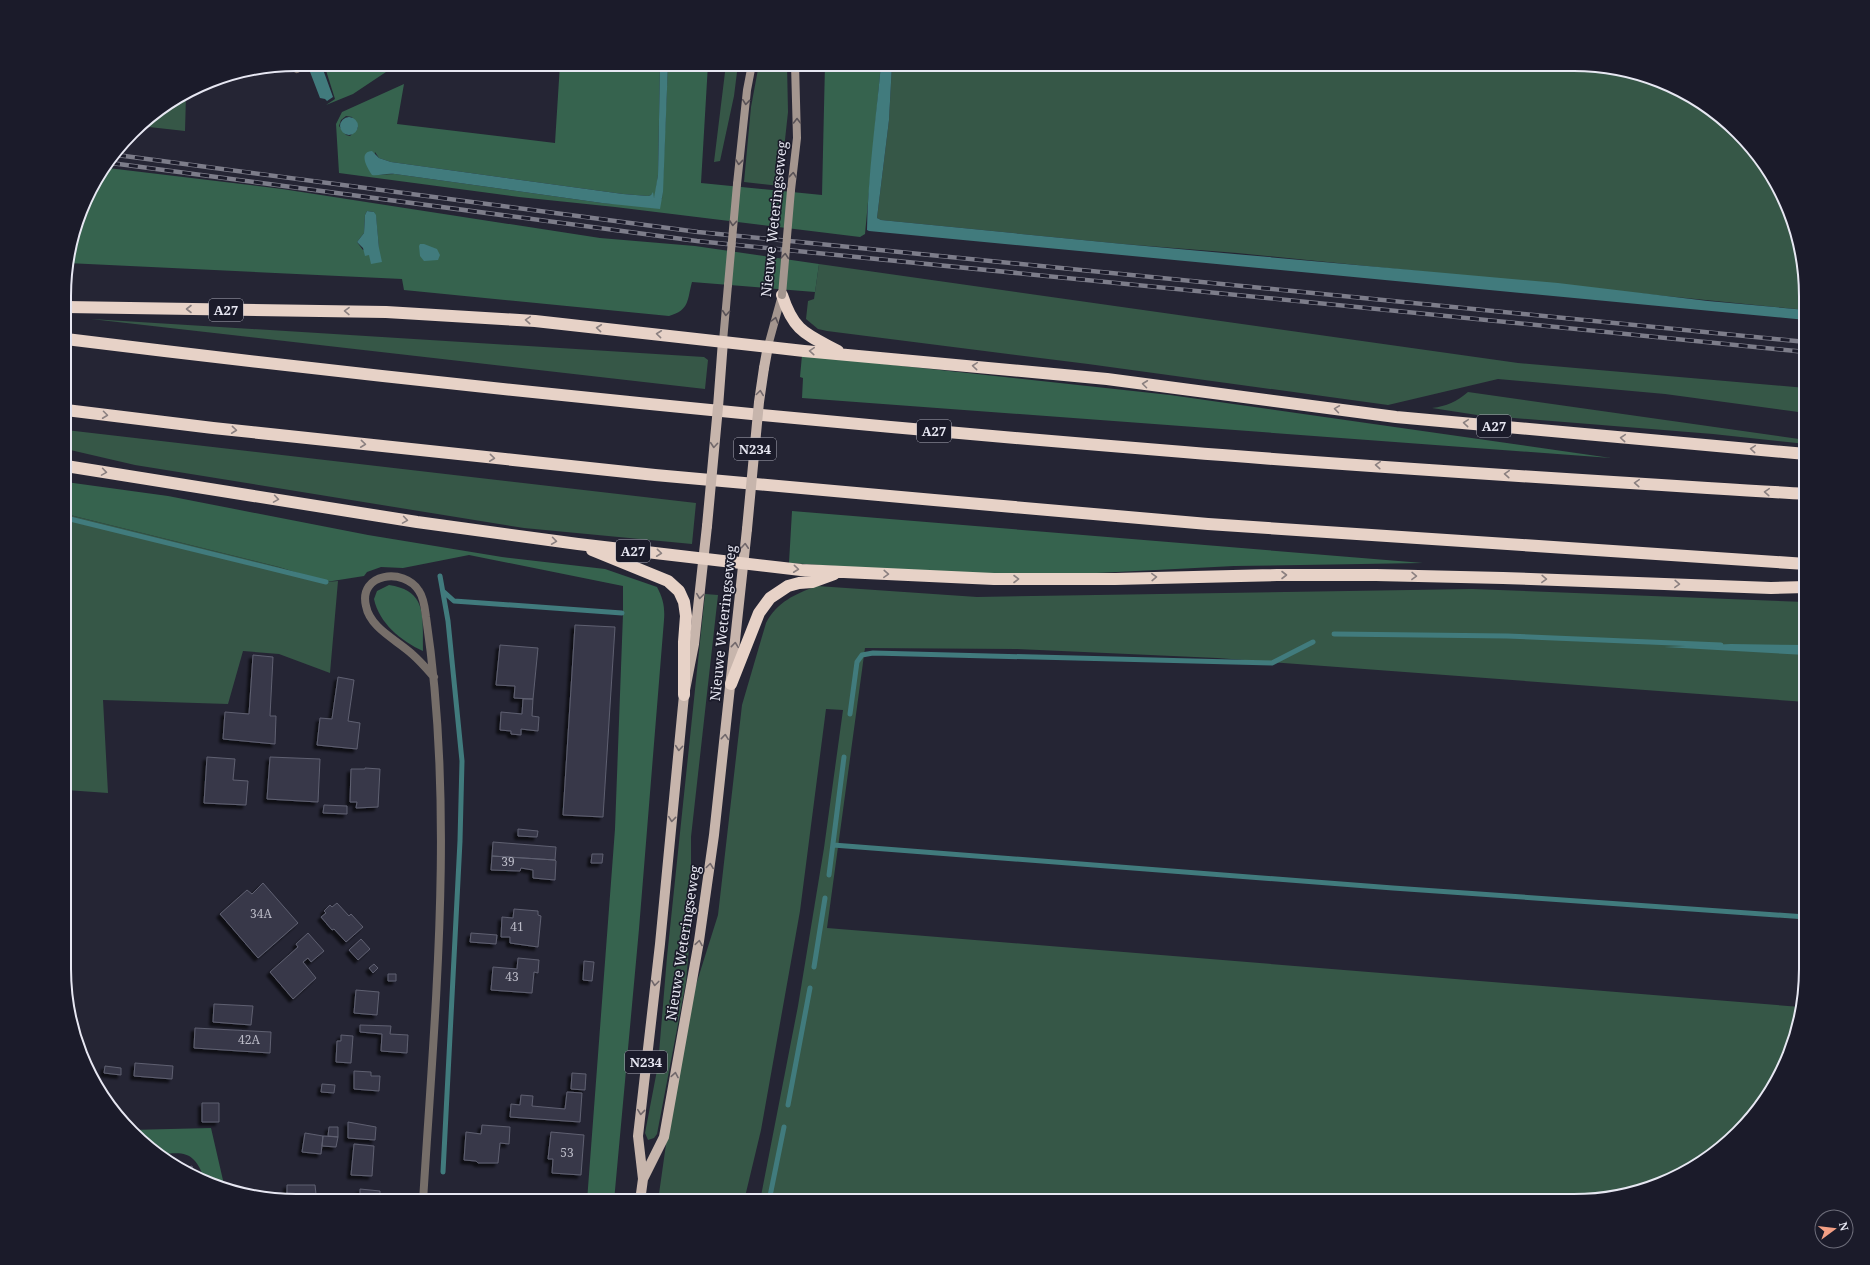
<svg xmlns="http://www.w3.org/2000/svg" width="1870" height="1265" font-family="'Noto Serif',serif">
	<style>
		.green { fill: #365747 }
		.forest { fill: #36634e; fill-rule: evenodd }
		.water { fill: #417b7d }
		.lines { fill: none; stroke-linecap: round; stroke-linejoin: round }
		.stream { stroke: #417b7d; stroke-width: 5 }
		.building { fill: #39394a; stroke: #5f6071; filter: url(#shadow) }
		.street { stroke: #766e69; stroke-width: 8 }
		.secondary { stroke: #a4968f; stroke-width: 8 }
		.primary { stroke: #c7b5ac; stroke-width: 10 }
		.highway { stroke: #e7d2c7; stroke-width: 12 }
		.rail-casing { stroke: #7d7d8a; stroke-width: 4.5 }
		.rail { stroke: #1b1b2a; stroke-width: 3; stroke-dasharray: 9; stroke-linecap: butt }
		.secondary-bridge { stroke: #a4968f; stroke-width: 8 }
		.primary-bridge { stroke: #c7b5ac; stroke-width: 10 }
		.oneway { stroke: #595257 }
		.oneway2 { stroke: #8b8080 }
		.oneway3 { stroke: #71686b }
		.labels { text-anchor: middle; stroke-width: 3.5; stroke-linejoin: round; paint-order: stroke }
		.number-label { font-size: 12px; fill: #bcbcc8 }
		.shield { fill: #1b1b2a; stroke: #aaaab6; stroke-width: 1 }
		.shield-label { font-size: 13px; font-weight: bold; fill: #e7e7f2 }
		.street-label { font-size: 14px; fill: #e7e7f2; stroke: #1b1b2a }
		.rim { fill: none; stroke: #e7e7f2; stroke-width: 2 }
	</style>
	<defs>
		<filter id="shadow"><feDropShadow dx="-3.5" dy="3.5" stdDeviation="1" flood-color="#0009"/></filter>
	</defs>
	<rect width="100%" height="100%" fill="#252534"/>
	<path class="green" d="M726 64H738L734 96 720 161 714 162Z
		M759 64H787L788 112 780 186 744 182 751 107Z
		M892 64H1575L1649 76 1703 103 1748 143 1775 180 1798 235 1806 281V310L1237 253 1123 244 881 220 877 218 889 120Z
		M186 95 185 131 140 126 143 122Z
		M819 264 1518 363 1806 388V413L1665 394 1498 379 1388 405 1088 364 827 331 818 329 806 319 808 301 814 299Z
		M91 319 704 357 708 360 705 389Z
		M1468 392 1806 440V444L1713 434 1477 415 1432 408C1447 406 1456 402 1468 392Z
		M66 430 696 503 692 544 524 528 135 465 66 449Z
		M66 514 279 567 326 582 338 581 330 673 279 654 243 651 228 704 103 700 108 793 66 790Z
		M817 586 977 597 1472 589 1806 602V702L1217 658 1017 649 865 648 827 928 1801 1007 1794 1044 1767 1098 1727 1143 1690 1170 1635 1193 1589 1201H760L798 1006 824 848 843 710 826 709 800 911 761 1130 744 1201H658L668 1130 695 988 718 915 742 705 766 623C777 602 795 594 817 586Z
		M705 594 718 595 691 837V925L686 982 657 1134 654 1138 648 1140 645 1133 658 1065 667 957Z"/>
	<path class="forest" d="M324 64H398L353 94 326 105 335 99Z
		M560 64H660L658 175 655 197 653 198V194L648 196 623 194 391 162 379 158 375 152 372 175 395 174 602 203 616 204 662 199 668 64H708L701 183 822 195 825 64H881L865 234 860 237 615 207 519 197 339 173 336 124 342 112 404 84 397 124 555 143ZM346 116 352 117 358 128 350 136 346 135 339 126 341 120Z
		M108 168 282 189 600 238 695 246 819 264 815 292 692 282C687 300 690 310 669 316L404 290 402 279 67 263 88 193ZM367 211 374 212 376 217 379 248 363 250 357 242 364 233 365 215Z
		M802 355 1170 395 1611 458 802 398 803 378 800 377Z
		M66 482 168 496 368 535 502 557 605 569 657 587C663 598 665 607 664 620L639 929 614 1201H587L615 829 623 614V586L469 555 403 568 381 567 367 572 364 576 326 582 279 567 66 514Z
		M792 511 1423 563 1234 566 1058 575 957 574 789 563Z
		M389 585C429 591 422 619 423 651 401 641 379 623 374 599L377 591Z
		M211 1128 225 1189 205 1181C196 1154 187 1150 159 1155L130 1130Z"/>
	<path class="water" d="M307 64H321L333 97 327 101 325 99 320 98Z
		M660 64H668L663 192 660 209 602 203 395 174C386 173 379 176 372 175 367 168 358 152 372 151L379 158 391 162 623 194 648 196 651 195 653 192 654 198 658 175Z
		M881 64H892L889 120 877 218 881 220 1123 244 1558 283 1708 301 1806 310V320L869 231 867 230C868 174 876 119 881 64Z
		M340 126a9 9 0 1 1 18 0a9 9 0 1 1-18 0Z
		M367 211 374 212 376 215 379 248 382 262 371 264 369 255 365 256 363 248 357 242 364 233 365 215Z
		M420 244H424L437 249 440 255 438 260 424 261 420 256 419 246Z
		M1731 644 1806 645V655L1664 647Z"/>
	<g class="lines">
		<path class="stream" d="M66 518 326 582
			M440 576 448 621 462 761 460 841 443 1172
			M444 592 454 601 622 613
			M1334 634 1507 636 1721 645
			M850 714 857 662 862 655 873 653 1272 663 1313 642
			M833 845 1393 888 1806 917
			M829 875 844 757
			M814 967 825 898
			M788 1105 810 988
			M769 1201 784 1127"/>
	</g>
	<path class="building" d="M575 625 615 627 603 817 563 815Z
		M500 645 538 648 533 699 514 698 515 686 496 685Z
		M253 655 273 657 270 716H276L275 744 223 739 225 712 249 714Z
		M338 677 354 680 348 721 360 723 357 749 317 745 320 718 332 719Z
		M523 699H533L532 716 539 717 538 731 521 729V735L511 734V731L500 730 501 712 522 714Z
		M207 757 235 759 233 780 248 781 246 805 204 803Z
		M270 757 320 759 318 802 267 799Z
		M365 768 380 769 378 807 356 808 357 802H350L351 769H365Z
		M324 805 347 806V814L323 813Z
		M518 829 538 831 537 837 518 836Z
		M493 842 556 847 555 860 492 856Z
		M592 854H603L602 863H591Z
		M492 856 555 860 556 861 555 880 533 878V870L521 868 520 871 491 870Z
		M263 883 298 923 258 958 220 914 247 890 252 894Z
		M337 903 349 916 351 914 363 927 346 942 334 929 332 930 321 917 326 913 324 911 330 905 332 907Z
		M514 909 538 911V915L541 916 538 947 510 943V937H501L502 917 513 918Z
		M308 933 324 951 311 962 308 958 303 962 316 978 293 999 270 972 298 947 296 944Z
		M471 933 497 935 496 944 470 942Z
		M361 939 370 949 358 960 349 950Z
		M518 958 539 960 538 973 534 972 532 993 491 990 493 967 517 969Z
		M584 961 594 962 592 981 583 980Z
		M374 964 378 968 373 973 369 968Z
		M388 974H396V981H388Z
		M356 990 379 992 377 1015 354 1013Z
		M214 1004 253 1006 251 1025 213 1022Z
		M360 1025 391 1026 390 1034 408 1035 407 1053 381 1051 382 1034 360 1032Z
		M195 1028 271 1032 270 1053 194 1048Z
		M341 1035 353 1036 351 1063 336 1062 337 1041H341Z
		M135 1063 173 1066 172 1079 134 1076Z
		M105 1066 121 1068V1075L104 1073Z
		M354 1071 371 1072V1076H380L379 1091 354 1089Z
		M572 1073 586 1074 585 1090 571 1089Z
		M322 1084 335 1085 334 1093 321 1092Z
		M567 1092 582 1093 580 1122 510 1117 511 1104 520 1105 521 1095 533 1096 532 1106 565 1109Z
		M202 1103H219V1122H202Z
		M348 1122 376 1127 375 1140 348 1138Z
		M482 1125 510 1127 509 1144 500 1143 498 1163H478L476 1161 464 1160 466 1132 481 1134Z
		M329 1127H338V1137L328 1136Z
		M551 1132 584 1135 581 1175 552 1173 553 1159H548Z
		M305 1133 323 1136 321 1154 302 1152Z
		M323 1136 338 1137 336 1147 322 1146Z
		M354 1144 374 1146 372 1176 351 1175Z
		M192 1166 195 1176 181 1169Z
		M287 1185H315L316 1194 287 1195Z
		M360 1189 380 1191V1194L385 1195 384 1201H355L356 1195 360 1196Z"/>
	<g class="lines">
		<path class="street" d="M295 64 297 69
			M423 1201C435 1007 455 811 426 617 425 609 424 598 419 591 404 567 358 573 366 606 370 628 397 640 412 654 420 661 427 669 434 677"/>
		<path class="secondary" d="M737 184 747 90 752 64
			M791 190 797 138 795 64
			M723 341 728 285
			M768 346 782 295"/>
		<path class="primary" d="M764 368 768 346
			M718 407 723 341
			M643 1179 638 1136 660 944 684 695 694 644 707 526
			M640 1201 643 1179 664 1137 699 941 714 835 747 529"/>
		<path class="highway" d="M782 295C794 332 806 334 838 351
			M66 307 386 312 535 321 804 351 1107 379 1396 417 1806 454
			M66 339C438 385 810 422 1184 452 1391 469 1598 481 1806 494
			M66 410 213 428 655 475 934 500 1208 524 1806 564
			M66 466 417 522 578 544 801 570 994 579H1115L1277 575H1376L1503 578 1771 588 1806 587
			M592 550 668 581 679 591 684 602 686 616 684 642V695
			M731 684 759 613 770 598 788 586 799 583 812 582 834 574"/>
		<defs>
			<path id="rail" d="M117 155 698 232 1806 342
				M111 163 697 241 1806 352"/>
		</defs>
		<use href="#rail" class="rail-casing"/>
		<use href="#rail" class="rail"/>
		<path class="secondary-bridge" d="M728 285 737 184
			M782 295 791 190"/>
		<path class="primary-bridge" d="M707 526 718 407
			M747 529 759 402 764 368"/>
	</g>
	<defs><path id="oneway-chevron" d="M-2-3.5L2.5 0L-2 3.5" fill="none" stroke-width="1.6" stroke-linecap="round" stroke-linejoin="round"/></defs>
	<g class="oneway">
		<use href="#oneway-chevron" transform="translate(746 102) rotate(96)"/>
		<use href="#oneway-chevron" transform="translate(797 121) rotate(-90)"/>
		<use href="#oneway-chevron" transform="translate(739 162) rotate(96)"/>
		<use href="#oneway-chevron" transform="translate(793 175) rotate(-84)"/>
		<use href="#oneway-chevron" transform="translate(733 223) rotate(95)"/>
		<use href="#oneway-chevron" transform="translate(785 256) rotate(-85)"/>
		<use href="#oneway-chevron" transform="translate(726 313) rotate(95)"/>
		<use href="#oneway-chevron" transform="translate(775 320) rotate(-75)"/>
	</g>
	<g class="oneway2">
		<use href="#oneway-chevron" transform="translate(189 309) rotate(-180)"/>
		<use href="#oneway-chevron" transform="translate(347 311) rotate(-179)"/>
		<use href="#oneway-chevron" transform="translate(528 320) rotate(-176)"/>
		<use href="#oneway-chevron" transform="translate(599 328) rotate(-174)"/>
		<use href="#oneway-chevron" transform="translate(659 334) rotate(-174)"/>
		<use href="#oneway-chevron" transform="translate(812 351) rotate(-176)"/>
		<use href="#oneway-chevron" transform="translate(975 366) rotate(-175)"/>
		<use href="#oneway-chevron" transform="translate(1145 384) rotate(-173)"/>
		<use href="#oneway-chevron" transform="translate(1337 409) rotate(-172)"/>
		<use href="#oneway-chevron" transform="translate(105 415) rotate(7)"/>
		<use href="#oneway-chevron" transform="translate(1466 423) rotate(-175)"/>
		<use href="#oneway-chevron" transform="translate(234 430) rotate(6)"/>
		<use href="#oneway-chevron" transform="translate(1623 438) rotate(-175)"/>
		<use href="#oneway-chevron" transform="translate(363 444) rotate(6)"/>
		<use href="#oneway-chevron" transform="translate(1753 449) rotate(-175)"/>
		<use href="#oneway-chevron" transform="translate(492 458) rotate(6)"/>
		<use href="#oneway-chevron" transform="translate(1378 465) rotate(-176)"/>
		<use href="#oneway-chevron" transform="translate(104 472) rotate(9)"/>
		<use href="#oneway-chevron" transform="translate(1507 474) rotate(-176)"/>
		<use href="#oneway-chevron" transform="translate(1637 483) rotate(-176)"/>
		<use href="#oneway-chevron" transform="translate(1767 492) rotate(-176)"/>
		<use href="#oneway-chevron" transform="translate(276 499) rotate(9)"/>
		<use href="#oneway-chevron" transform="translate(405 520) rotate(9)"/>
		<use href="#oneway-chevron" transform="translate(554 541) rotate(8)"/>
		<use href="#oneway-chevron" transform="translate(659 553) rotate(6)"/>
		<use href="#oneway-chevron" transform="translate(796 569) rotate(6)"/>
		<use href="#oneway-chevron" transform="translate(886 574) rotate(3)"/>
		<use href="#oneway-chevron" transform="translate(1284 575)"/>
		<use href="#oneway-chevron" transform="translate(1414 576) rotate(1)"/>
		<use href="#oneway-chevron" transform="translate(1154 577) rotate(-2)"/>
		<use href="#oneway-chevron" transform="translate(1016 579)"/>
		<use href="#oneway-chevron" transform="translate(1544 579) rotate(2)"/>
		<use href="#oneway-chevron" transform="translate(1677 584) rotate(2)"/>
	</g>
	<g class="oneway3">
		<use href="#oneway-chevron" transform="translate(760 393) rotate(-82)"/>
		<use href="#oneway-chevron" transform="translate(714 445) rotate(95)"/>
		<use href="#oneway-chevron" transform="translate(745 546) rotate(-86)"/>
		<use href="#oneway-chevron" transform="translate(700 596) rotate(97)"/>
		<use href="#oneway-chevron" transform="translate(735 645) rotate(-84)"/>
		<use href="#oneway-chevron" transform="translate(725 737) rotate(-84)"/>
		<use href="#oneway-chevron" transform="translate(679 748) rotate(95)"/>
		<use href="#oneway-chevron" transform="translate(672 819) rotate(96)"/>
		<use href="#oneway-chevron" transform="translate(710 866) rotate(-82)"/>
		<use href="#oneway-chevron" transform="translate(699 943) rotate(-81)"/>
		<use href="#oneway-chevron" transform="translate(655 983) rotate(97)"/>
		<use href="#oneway-chevron" transform="translate(675 1075) rotate(-80)"/>
		<use href="#oneway-chevron" transform="translate(641 1112) rotate(96)"/>
	</g>
	<g class="labels">
		<g class="number-label">
			<text x="508" y="866">39</text>
			<text x="261" y="918">34A</text>
			<text x="517" y="931">41</text>
			<text x="512" y="981">43</text>
			<text x="249" y="1044">42A</text>
			<text x="567" y="1157">53</text>
		</g>
		<g class="shield">
			<rect x="209" y="299" width="34" height="22" rx="3"/>
			<rect x="1477" y="415" width="34" height="22" rx="3"/>
			<rect x="917" y="420" width="34" height="22" rx="3"/>
			<rect x="734" y="438" width="42" height="22" rx="3"/>
			<rect x="616" y="540" width="34" height="22" rx="3"/>
			<rect x="625" y="1051" width="42" height="22" rx="3"/>
		</g>
		<g class="shield-label">
			<text x="226" y="315">A27</text>
			<text x="1494" y="431">A27</text>
			<text x="934" y="436">A27</text>
			<text x="755" y="454">N234</text>
			<text x="633" y="556">A27</text>
			<text x="646" y="1067">N234</text>
		</g>
		<g class="street-label">
			<text transform="translate(774 219) rotate(-84)" y="5">Nieuwe Weteringseweg</text>
			<text transform="translate(723 623) rotate(-84)" y="5">Nieuwe Weteringseweg</text>
			<text transform="translate(683 943) rotate(-81)" y="5">Nieuwe Weteringseweg</text>
		</g>
	</g>
	<path d="M0 0H1870V1265H0ZM296 71H1574A225 225 0 0 1 1799 296V969A225 225 0 0 1 1574 1194H296A225 225 0 0 1 71 969V296A225 225 0 0 1 296 71Z" fill="#1b1b2a" fill-rule="evenodd"/>
	<path class="rim" d="M296 71H1574A225 225 0 0 1 1799 296V969A225 225 0 0 1 1574 1194H296A225 225 0 0 1 71 969V296A225 225 0 0 1 296 71Z"/>
	<g transform="translate(1834 1229) rotate(75)"><circle r="19" fill="#1b1b2a" stroke="#6d6d7a"/>
	<path d="M0-3L7 15L0 10L-7 15Z" fill="#f39f84"/>
	<text y="-6" font-size="11" font-weight="bold" text-anchor="middle" fill="#e7e7f2">N</text>
	</g>
</svg>
